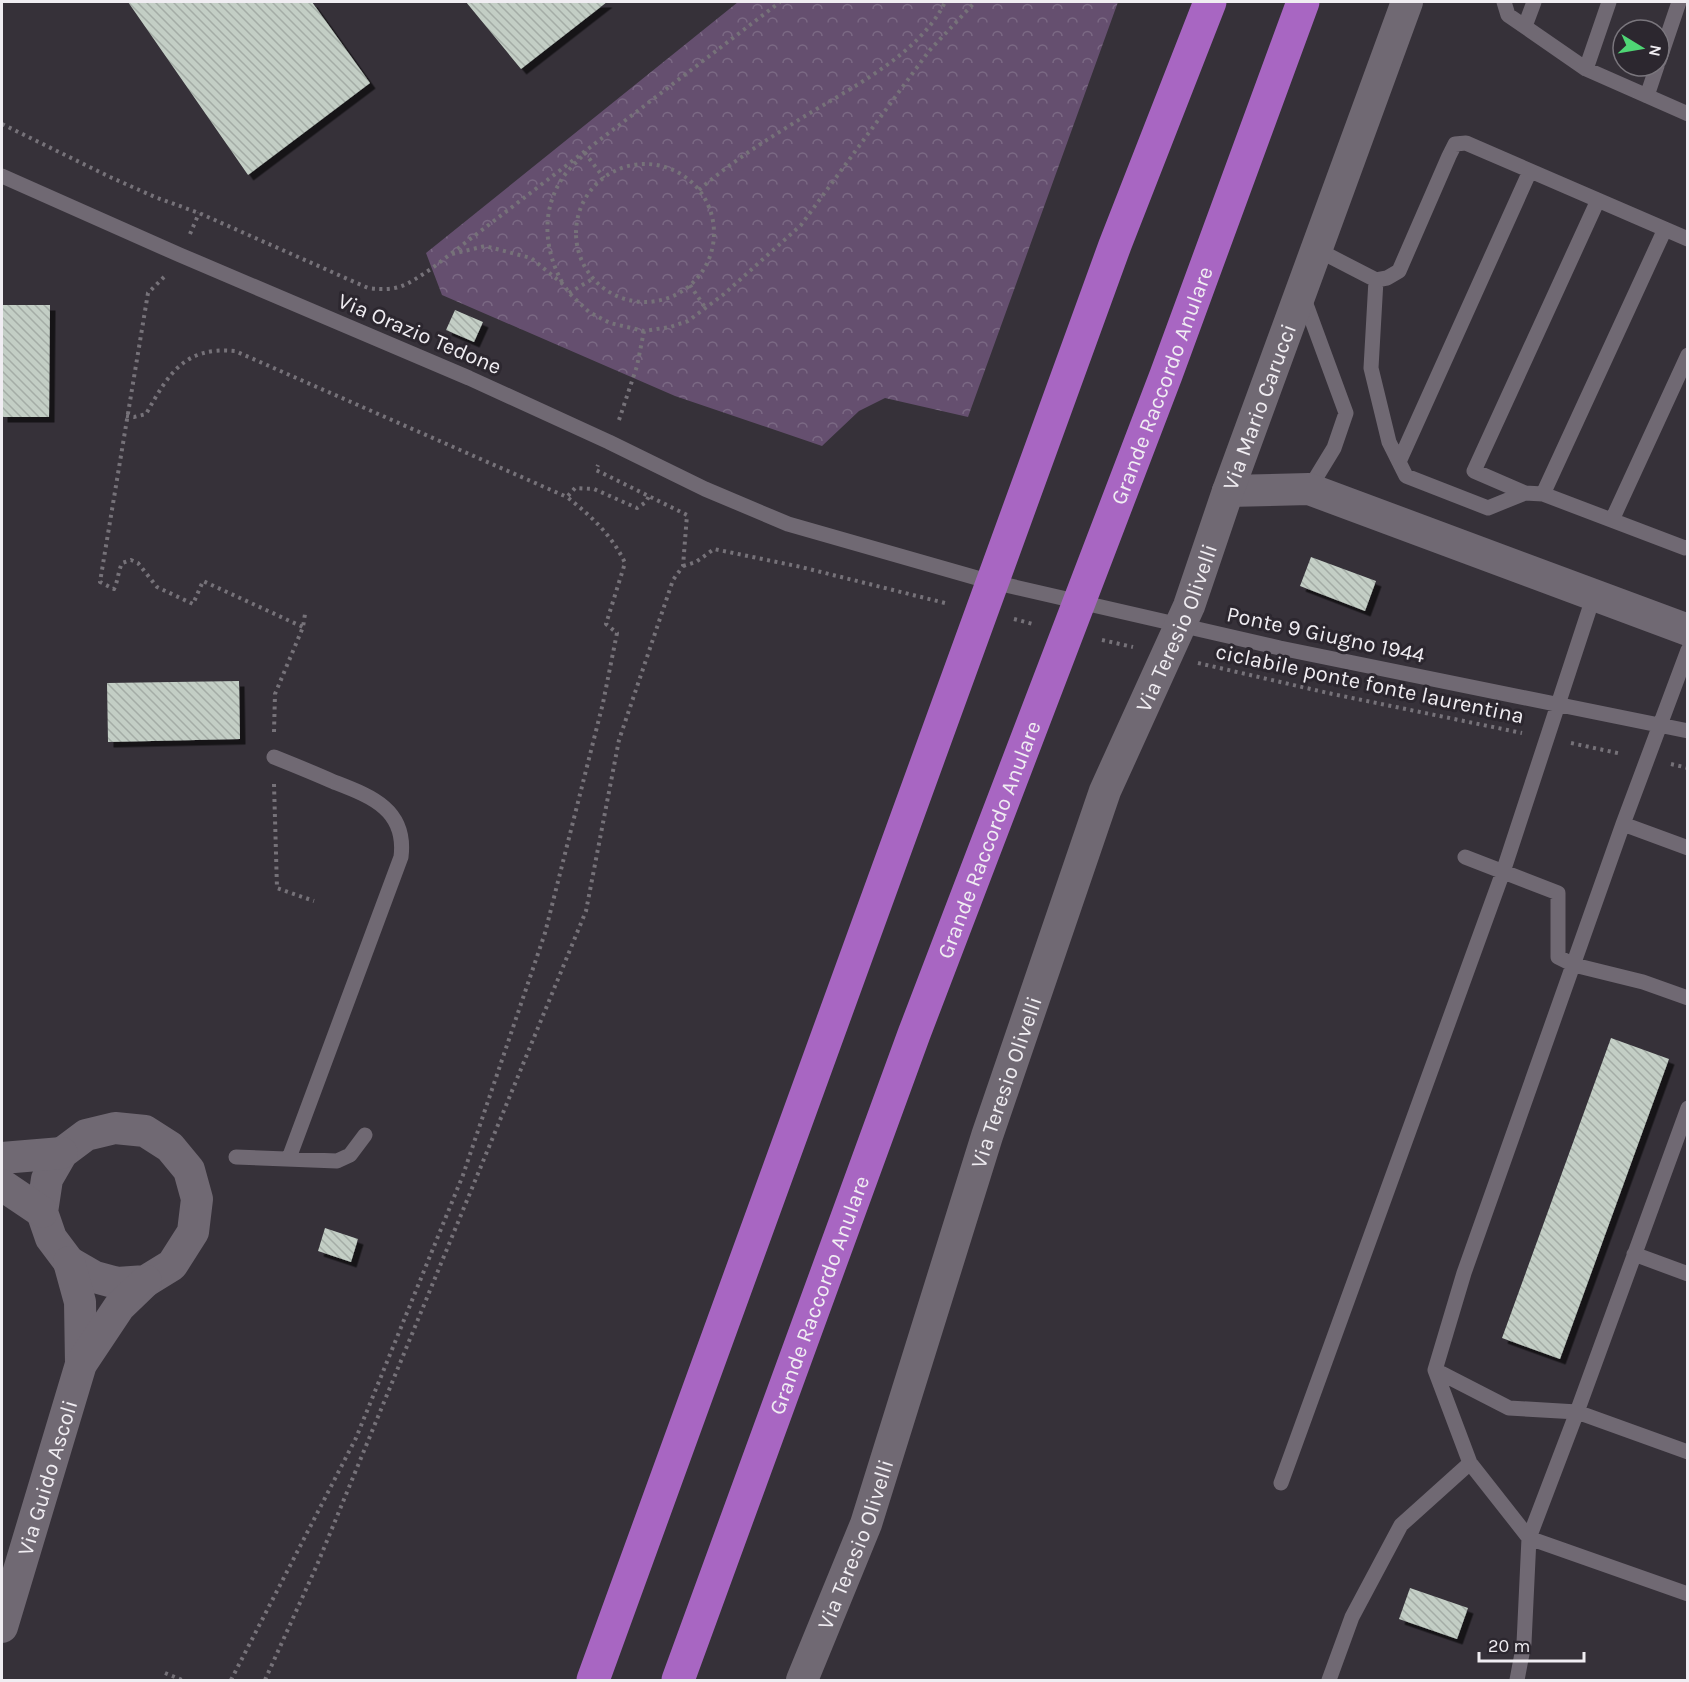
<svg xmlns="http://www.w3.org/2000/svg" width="1689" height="1682" font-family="Karla,sans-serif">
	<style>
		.park { fill: url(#park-crowns) }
		.building { fill: url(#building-back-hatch); filter: url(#shadow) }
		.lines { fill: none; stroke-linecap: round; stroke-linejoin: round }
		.path { stroke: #767279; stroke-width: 4; stroke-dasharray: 3 4.5; stroke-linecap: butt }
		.lane { stroke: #706973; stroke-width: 15 }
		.street { stroke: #706973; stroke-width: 32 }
		.highway { stroke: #a866c2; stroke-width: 33 }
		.labels { text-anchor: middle; stroke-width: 6; stroke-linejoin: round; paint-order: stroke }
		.street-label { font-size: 22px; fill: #f0edf2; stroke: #2c272f }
	</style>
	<defs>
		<pattern id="park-crowns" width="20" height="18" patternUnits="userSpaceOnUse" patternTransform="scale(1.5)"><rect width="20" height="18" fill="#654f6f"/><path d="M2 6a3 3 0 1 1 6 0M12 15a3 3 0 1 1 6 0" fill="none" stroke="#7b6984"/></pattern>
		<pattern id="building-back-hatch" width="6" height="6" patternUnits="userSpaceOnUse" patternTransform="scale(1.5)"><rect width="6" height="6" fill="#c3cec5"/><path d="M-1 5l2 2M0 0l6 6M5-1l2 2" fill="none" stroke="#a4aca6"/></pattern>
		<filter id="shadow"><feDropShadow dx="5.5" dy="5.5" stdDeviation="0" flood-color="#0009"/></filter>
	</defs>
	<rect width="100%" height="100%" fill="#363139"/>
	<path class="park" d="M738 2H1118L968 417 885 398 859 411 822 446 675 396 442 295 426 253Z"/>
	<path class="building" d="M128 2H312L370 83 248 175Z
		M466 2H607L521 69Z
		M2 305H50L49 417H2Z
		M455 310 483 322 474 342 446 330Z
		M1311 557 1376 581 1365 611 1300 586Z
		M239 681 240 739 108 742 107 683Z
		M1611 1038 1669 1059 1560 1359 1502 1338Z
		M325 1228 358 1239 351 1262 318 1251Z
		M1410 1588 1468 1608 1457 1639 1399 1619Z"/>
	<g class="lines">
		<path class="path" d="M2 124 110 177 155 197 199 213 368 288C399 292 406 285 431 269L780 2
			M576 233a69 69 0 1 1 138 0a69 69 0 1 1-138 0Z
			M699 190C732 161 768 139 805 116 851 88 921 53 945 2
			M190 234 199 213
			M452 254 485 246 531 258 564 285 569 293 589 312 610 323 644 331 670 327 688 321 724 294 801 225 929 51 975 2
			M164 277 148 293 100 582 114 589C118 581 118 572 122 563L131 560 138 563 157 587 193 604 203 581 303 627
			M562 282C545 251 541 214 560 182 566 171 577 162 585 153L604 178
			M690 285 706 309
			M569 293 594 278
			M126 416 134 417 146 414C168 375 184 346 235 351L567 497 575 488 594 489 637 508 646 502 649 496
			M619 420 637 366 644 331
			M683 566 696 562 714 549 801 567 949 604
			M1014 619 1033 624
			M1102 640 1133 647
			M1198 663 1328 693 1522 733
			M274 732 275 694 303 627 305 614
			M1571 743 1622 754
			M1671 764 1688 768
			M274 784 277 888 314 901
			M165 1673 182 1680
			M231 1680 356 1438 463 1175 545 933 603 703 617 633 606 624 625 563C612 535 591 516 567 497
			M265 1680 317 1565 586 911 619 740 673 580 683 566 687 515 596 470 598 465"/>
		<path class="lane" d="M1504 2 1508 15 1586 69 1688 114
			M1525 26 1534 2
			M1659 61 1679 2
			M1586 69 1609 2
			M1647 96 1657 66
			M2 176 180 255 469 378 609 442 705 489 788 524 984 580 1280 648 1688 731
			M1316 249 1376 280 1387 278 1399 271 1449 156 1455 144 1466 143 1688 239
			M1376 280 1371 368 1389 442 1406 476 1488 508 1525 493 1543 494 1685 548 1688 547
			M1303 296 1346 413 1334 448 1309 489
			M1399 462 1530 171
			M1525 493 1474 471 1598 200
			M1543 494 1665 229
			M1612 520 1688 355
			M274 757C294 765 314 773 334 782 370 796 407 809 401 857L289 1158
			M1623 824 1688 848
			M1465 857 1558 893V957L1574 965 1643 982 1688 998
			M1688 1108 1577 1412 1529 1538 1688 1594
			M236 1157 337 1161 350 1155 365 1135
			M1634 1254 1688 1274
			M1435 1370 1509 1408 1577 1412 1688 1452
			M1281 1483 1503 872 1594 595
			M1329 1680 1352 1617 1401 1525 1470 1463
			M1517 1680 1524 1643 1529 1538 1470 1463 1435 1370 1464 1273 1623 824 1688 650"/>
		<g class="street">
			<path d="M1228 491 1309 489 1688 630"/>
			<path d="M115 1128 145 1131 170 1147 189 1170 197 1199 193 1232 172 1265 146 1281 117 1283 95 1277 69 1262 51 1238 42 1212 47 1179 62 1153 86 1135Z"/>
			<path d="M2 1158 62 1153"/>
			<path d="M2 1185 42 1212"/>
			<path d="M69 1262 80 1302 81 1364"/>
			<path id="s1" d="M2 1627 81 1364 119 1307 146 1281"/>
			<path id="s2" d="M802 1680 866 1524 987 1136 1105 791 1189 606 1228 491 1407 2"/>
		</g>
		<g class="highway">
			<path d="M593 1680 1115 245 1210 2"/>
			<path id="s3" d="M678 1680 914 1034 1166 375 1303 2"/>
		</g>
	</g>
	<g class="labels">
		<g class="street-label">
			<text transform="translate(420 333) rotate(23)" y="8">Via Orazio Tedone</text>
			<text dy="8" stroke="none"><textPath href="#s3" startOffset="1382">Grande Raccordo Anulare</textPath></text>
			<text dy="8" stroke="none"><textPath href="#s2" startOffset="1354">Via Mario Carucci</textPath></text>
			<text dy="8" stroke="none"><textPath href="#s2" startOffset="1118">Via Teresio Olivelli</textPath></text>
			<text transform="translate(1326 634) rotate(12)" y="8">Ponte 9 Giugno 1944</text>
			<text transform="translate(1370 683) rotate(12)" y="8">ciclabile ponte fonte laurentina</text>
			<text dy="8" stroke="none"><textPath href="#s3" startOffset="896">Grande Raccordo Anulare</textPath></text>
			<text dy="8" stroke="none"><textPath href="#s2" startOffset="632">Via Teresio Olivelli</textPath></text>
			<text dy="8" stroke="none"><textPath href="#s3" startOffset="410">Grande Raccordo Anulare</textPath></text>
			<text dy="8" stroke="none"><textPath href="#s1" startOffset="156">Via Guido Ascoli</textPath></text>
			<text dy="8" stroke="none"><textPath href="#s2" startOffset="146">Via Teresio Olivelli</textPath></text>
		</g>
	</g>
	<rect width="1689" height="1682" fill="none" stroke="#f0edf2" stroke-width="6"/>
	<g transform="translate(1641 48) rotate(101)"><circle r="28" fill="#2c272f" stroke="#7a767d" stroke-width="1.5"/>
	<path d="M0-4.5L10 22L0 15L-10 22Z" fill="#4fd675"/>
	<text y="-9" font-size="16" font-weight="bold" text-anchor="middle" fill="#f0edf2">N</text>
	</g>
	<path d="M1479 1652v9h105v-9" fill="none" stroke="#f0edf2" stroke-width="3"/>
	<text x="1488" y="1652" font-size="18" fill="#f0edf2" stroke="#2c272f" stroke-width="4.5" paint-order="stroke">20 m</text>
</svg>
